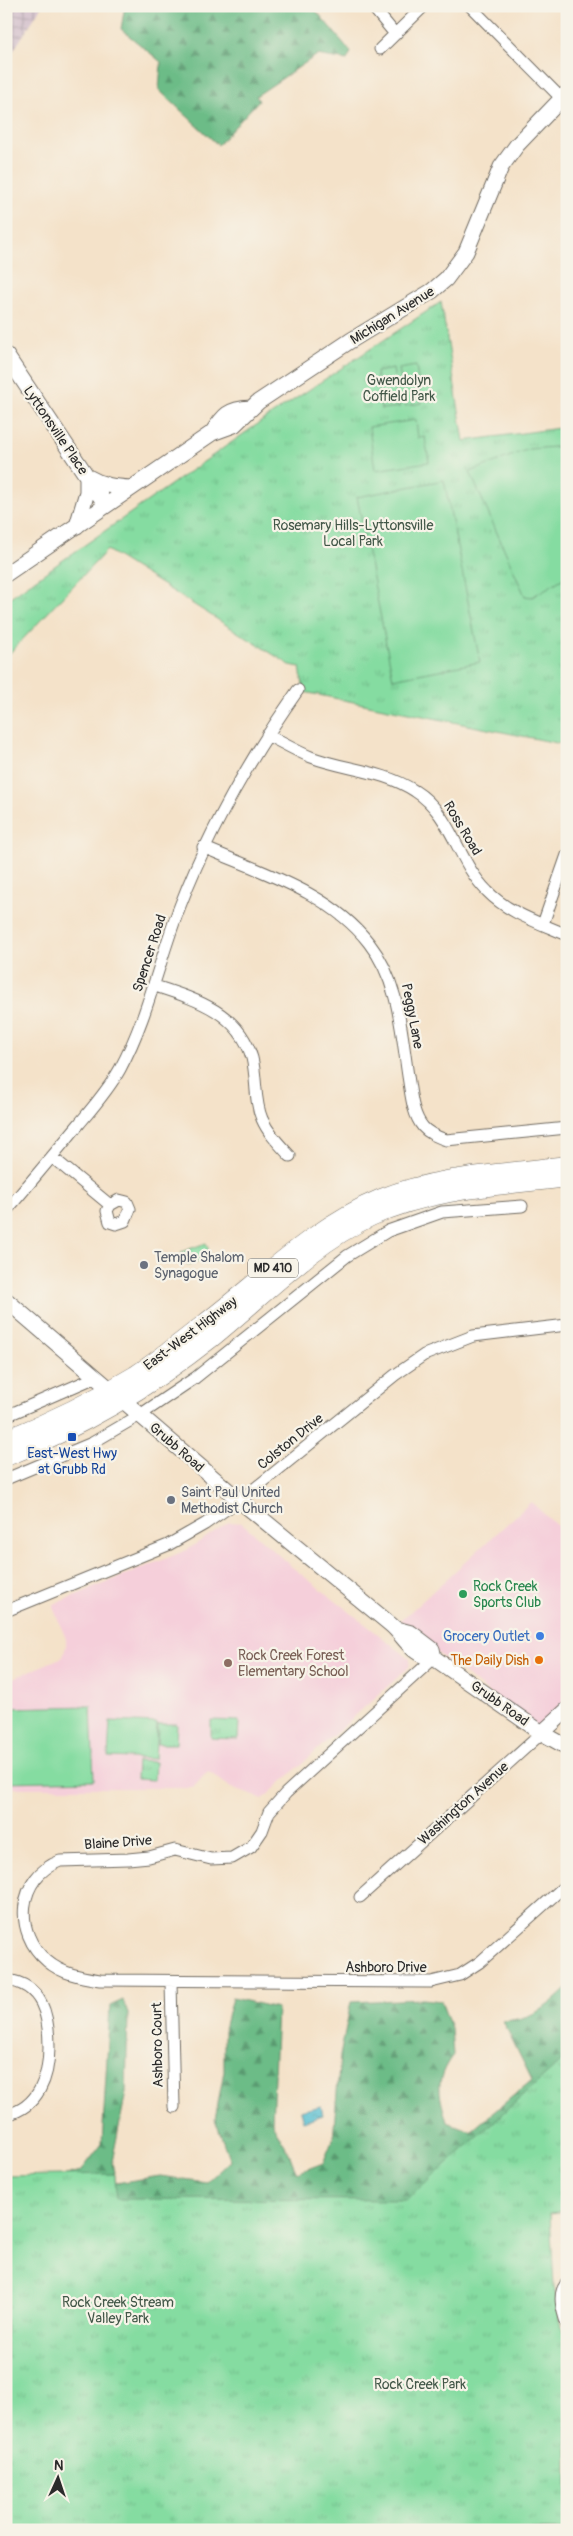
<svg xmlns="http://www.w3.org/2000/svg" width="573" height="2536" font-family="Pangolin,sans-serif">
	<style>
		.built { fill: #f5cfda }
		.industrial { fill: url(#industrial-grid) }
		.forest { fill: url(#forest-firs); stroke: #4c7459 }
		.park { fill: url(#park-tufts); stroke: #588466 }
		.garden { fill: #85dca1; stroke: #588466 }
		.water { fill: url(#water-ripples); stroke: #41767f }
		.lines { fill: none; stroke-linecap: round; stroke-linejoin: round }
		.street-casing { stroke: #716b62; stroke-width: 13 }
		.secondary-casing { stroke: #716b62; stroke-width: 17 }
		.primary-casing { stroke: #716b62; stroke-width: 19 }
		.street { stroke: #fff; stroke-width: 11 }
		.secondary { stroke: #fff; stroke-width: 15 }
		.primary { stroke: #fff; stroke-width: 18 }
		.worship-dot { fill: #6b7280; stroke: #f7f3e8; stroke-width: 2 }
		.transit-dot { fill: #1a4fb4; stroke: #f7f3e8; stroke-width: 2 }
		.leisure-dot { fill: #2e9e5b; stroke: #f7f3e8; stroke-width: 2 }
		.shop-dot { fill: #3f7fe0; stroke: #f7f3e8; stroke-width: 2 }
		.food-dot { fill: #e8710a; stroke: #f7f3e8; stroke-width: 2 }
		.education-dot { fill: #8d6e63; stroke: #f7f3e8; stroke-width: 2 }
		.labels { text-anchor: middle; stroke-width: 4.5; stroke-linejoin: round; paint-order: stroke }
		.shield { fill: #f7f3e8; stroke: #686764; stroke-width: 1 }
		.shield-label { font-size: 12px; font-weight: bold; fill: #2b2b2b }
		.street-label { font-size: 14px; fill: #2b2b2b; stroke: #f7f3e8 }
		.park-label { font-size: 14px; fill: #425748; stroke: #f7f3e8 }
		.worship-label { font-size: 14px; fill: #5b616d; stroke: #f7f3e8; text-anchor: start }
		.transit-label { font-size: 14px; fill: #164399; stroke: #f7f3e8 }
		.leisure-label { font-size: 14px; fill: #27864d; stroke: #f7f3e8; text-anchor: start }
		.shop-label { font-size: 14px; fill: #366cbe; stroke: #f7f3e8; text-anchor: end }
		.education-label { font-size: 14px; fill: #785e54; stroke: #f7f3e8; text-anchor: start }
		.food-label { font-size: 14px; fill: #c56008; stroke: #f7f3e8; text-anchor: end }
	</style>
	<defs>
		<pattern id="industrial-grid" width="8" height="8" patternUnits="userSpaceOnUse" patternTransform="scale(1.25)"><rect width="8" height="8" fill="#d1bdcb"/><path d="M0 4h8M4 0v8" fill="none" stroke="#aa9aa5"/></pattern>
		<pattern id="forest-firs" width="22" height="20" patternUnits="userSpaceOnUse" patternTransform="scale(1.25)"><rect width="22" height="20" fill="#6cbc87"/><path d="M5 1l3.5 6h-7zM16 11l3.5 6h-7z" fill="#59996f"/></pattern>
		<pattern id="park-tufts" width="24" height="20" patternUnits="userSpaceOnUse" patternTransform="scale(1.25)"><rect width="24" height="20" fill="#85dca1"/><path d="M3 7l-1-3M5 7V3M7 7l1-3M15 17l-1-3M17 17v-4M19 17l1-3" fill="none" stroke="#73bd8b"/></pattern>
		<pattern id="water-ripples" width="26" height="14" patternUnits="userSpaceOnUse" patternTransform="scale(1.25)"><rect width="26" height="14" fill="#57c0d3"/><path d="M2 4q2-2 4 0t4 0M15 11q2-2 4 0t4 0" fill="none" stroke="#489cab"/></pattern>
	</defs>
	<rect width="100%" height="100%" fill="#f7f3e8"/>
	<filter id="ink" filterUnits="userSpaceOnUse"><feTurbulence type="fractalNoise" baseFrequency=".02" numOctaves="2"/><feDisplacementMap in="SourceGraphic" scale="10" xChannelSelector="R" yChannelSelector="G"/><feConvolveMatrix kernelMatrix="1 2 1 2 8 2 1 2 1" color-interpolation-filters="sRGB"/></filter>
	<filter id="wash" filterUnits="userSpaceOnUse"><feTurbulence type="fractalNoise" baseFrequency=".0096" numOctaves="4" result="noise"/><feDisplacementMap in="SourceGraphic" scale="20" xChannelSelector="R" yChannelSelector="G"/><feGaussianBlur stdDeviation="1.12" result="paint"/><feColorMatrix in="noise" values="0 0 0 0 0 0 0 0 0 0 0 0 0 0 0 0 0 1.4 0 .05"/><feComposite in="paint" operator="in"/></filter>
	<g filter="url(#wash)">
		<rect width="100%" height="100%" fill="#f4e2c9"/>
		<path class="built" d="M531 1502 567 1535V1710L542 1733 398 1623Z
			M229 1522 242 1523 292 1567 410 1659 409 1667 263 1799 231 1788 208 1771 193 1788H6V1681L63 1657 66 1646V1639L53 1607 54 1604 187 1550Z"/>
		<path class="industrial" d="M6 6H42L6 62Z"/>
		<path class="forest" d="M125 6H312L351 52 347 60 317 55 256 96 259 100 218 145 159 90 161 62 121 29Z
			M567 1988V2215L548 2203 567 2530H6V2182H40L81 2171 102 2144 110 2006 123 2000 128 2013 126 2092 112 2162 116 2183 160 2176 207 2182 230 2161 215 2119 224 2071V2029L232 1998 277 2008 272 2123 286 2147 297 2173 323 2163 333 2139 340 2056 351 2002 423 1999 441 2001 451 2028 453 2055C434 2080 439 2094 447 2122L471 2131 532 2080 503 2021C531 2019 547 2008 567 1988Z"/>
		<path class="park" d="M441 302 464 441 567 427V745L304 692 300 667 290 665 107 550 6 657V600L262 421Z
			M206 1243 211 1256 188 1265 181 1252Z
			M211 1720 239 1721 238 1739 211 1738Z
			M158 1724H177L176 1744H157Z
			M137 1761 155 1762 154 1780 136 1779Z
			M567 2056V2211L550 2213 554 2286 563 2332 567 2338V2530H6V2176L115 2174 116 2199 407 2200Z"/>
		<path class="garden" d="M416 366 422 403 405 406 399 369Z
			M393 369 399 407 381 409 376 372Z
			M416 420 418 438 425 437 429 462 375 470 369 427Z
			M567 446V576L532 597 525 596 470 472 529 449Z
			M444 480 480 662 393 679 357 497Z
			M91 1706 94 1780 6 1782V1708Z
			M110 1721 157 1723 155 1759 108 1757Z"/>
		<path class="water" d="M321 2106 323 2115 303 2121 300 2111Z"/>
	</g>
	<g filter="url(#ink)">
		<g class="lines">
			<defs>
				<path id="street" d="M372 6 395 34
					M470 6 562 99
					M380 49 424 6
					M267 735C281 742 296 751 311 757 345 770 383 770 415 791 452 814 457 861 487 891 508 913 540 923 567 935
					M203 847C260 872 330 892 369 943 399 981 401 1030 408 1076 411 1093 412 1114 423 1127 429 1134 438 1137 446 1140L567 1128
					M543 924 567 855
					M155 986C195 999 239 1012 252 1058 257 1078 254 1101 262 1119 268 1133 279 1144 290 1156
					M52 1157 110 1205 107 1211 110 1222 116 1224 125 1221 130 1209 127 1202 119 1200 110 1205
					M6 1211C31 1182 55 1153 79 1124 94 1106 109 1089 120 1069 148 1017 159 960 180 906 210 828 250 758 298 690
					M6 1416 96 1377
					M6 1479 92 1443 140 1415 195 1378 347 1256 388 1231 442 1212 522 1206
					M6 1611 168 1545 205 1524 248 1494 395 1375 424 1355 473 1336 567 1325
					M434 1658 286 1793 269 1812 262 1831 251 1847 232 1858 211 1859 175 1850 149 1857 128 1859 60 1861C17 1877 13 1933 47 1961 62 1974 81 1977 100 1980L431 1982 460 1975 480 1962 567 1884
					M360 1897 542 1733
					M6 1980C43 1984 49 2016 49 2047 49 2077 39 2107 6 2115
					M171 1982 174 2107
					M567 2283C556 2293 563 2313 567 2325"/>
				<path id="secondary" d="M6 355 106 505
					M212 433C224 415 228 409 251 408
					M88 477C103 486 115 487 132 488
					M77 526 87 492V476
					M6 574 212 433 234 425 258 402 350 341 432 291 446 279 466 252 501 167 517 145 567 93
					M6 1300 239 1500 390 1624C405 1636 412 1657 434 1658L542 1733 567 1747
					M396 1629 411 1633 432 1649 434 1658
					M542 1733 567 1710"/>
				<path id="primary" d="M6 1439C51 1421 94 1400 135 1375 161 1358 187 1337 211 1318 265 1276 316 1225 381 1198 439 1175 505 1173 567 1165
					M6 1457C81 1428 149 1388 212 1338 263 1297 311 1245 371 1217 432 1189 501 1186 567 1178"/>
			</defs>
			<use href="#street" class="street-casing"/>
			<use href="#secondary" class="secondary-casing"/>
			<use href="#primary" class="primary-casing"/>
			<use href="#street" class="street"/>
			<use href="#secondary" class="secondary"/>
			<use href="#primary" class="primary"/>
		</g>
	</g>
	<g class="worship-dot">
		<circle cx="144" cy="1265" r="5"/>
		<circle cx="171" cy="1500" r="5"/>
	</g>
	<rect class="transit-dot" x="67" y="1432" width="10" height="10" rx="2.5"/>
	<circle class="leisure-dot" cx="463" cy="1594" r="5"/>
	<circle class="shop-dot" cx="540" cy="1636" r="5"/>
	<circle class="food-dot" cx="539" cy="1660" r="5"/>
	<circle class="education-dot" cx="228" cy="1663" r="5"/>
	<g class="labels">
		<rect class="shield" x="248" y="1258.5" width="50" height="19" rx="4"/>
		<g class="shield-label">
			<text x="273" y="1272">MD 410</text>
		</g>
		<g class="street-label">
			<text transform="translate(392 315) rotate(-32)" y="5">Michigan Avenue</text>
			<text transform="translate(56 430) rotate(56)" y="5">Lyttonsville Place</text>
			<text transform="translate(463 828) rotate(59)" y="5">Ross Road</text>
			<text transform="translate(149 953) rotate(-72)" y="5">Spencer Road</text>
			<text transform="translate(413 1016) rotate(79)" y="5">Peggy Lane</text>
			<text transform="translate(190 1333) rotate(-37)" y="5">East-West Highway</text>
			<text transform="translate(290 1441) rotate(-39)" y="5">Colston Drive</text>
			<text transform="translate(177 1447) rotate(41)" y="5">Grubb Road</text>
			<text transform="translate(500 1703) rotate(35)" y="5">Grubb Road</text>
			<text transform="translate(463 1803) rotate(-42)" y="5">Washington Avenue</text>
			<text transform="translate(118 1842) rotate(-4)" y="5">Blaine Drive</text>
			<text x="386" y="1972">Ashboro Drive</text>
			<text transform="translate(157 2045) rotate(-91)" y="5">Ashboro Court</text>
		</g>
		<g class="park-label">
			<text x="399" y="385">Gwendolyn<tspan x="399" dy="16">Coffield Park</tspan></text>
			<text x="353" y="530">Rosemary Hills-Lyttonsville<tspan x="353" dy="16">Local Park</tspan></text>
			<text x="118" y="2307">Rock Creek Stream<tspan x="118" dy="16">Valley Park</tspan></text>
			<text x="420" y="2389">Rock Creek Park</text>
		</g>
		<g class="worship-label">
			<text x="154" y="1262">Temple Shalom<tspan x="154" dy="16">Synagogue</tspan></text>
			<text x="181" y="1497">Saint Paul United<tspan x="181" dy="16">Methodist Church</tspan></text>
		</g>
		<g class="transit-label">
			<text x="72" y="1458">East-West Hwy<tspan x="72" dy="16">at Grubb Rd</tspan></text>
		</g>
		<g class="leisure-label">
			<text x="473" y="1591">Rock Creek<tspan x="473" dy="16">Sports Club</tspan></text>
		</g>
		<g class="shop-label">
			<text x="530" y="1641">Grocery Outlet</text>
		</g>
		<g class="education-label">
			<text x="238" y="1660">Rock Creek Forest<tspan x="238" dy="16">Elementary School</tspan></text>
		</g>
		<g class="food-label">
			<text x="529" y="1665">The Daily Dish</text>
		</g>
	</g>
	<rect width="573" height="2536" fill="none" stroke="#f7f3e8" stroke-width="25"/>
	<g transform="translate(58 2478) rotate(3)" stroke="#f7f3e8" stroke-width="4" paint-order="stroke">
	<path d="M0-4L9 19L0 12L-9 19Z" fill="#2b2b2b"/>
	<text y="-8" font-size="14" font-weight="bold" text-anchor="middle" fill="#2b2b2b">N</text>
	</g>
</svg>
